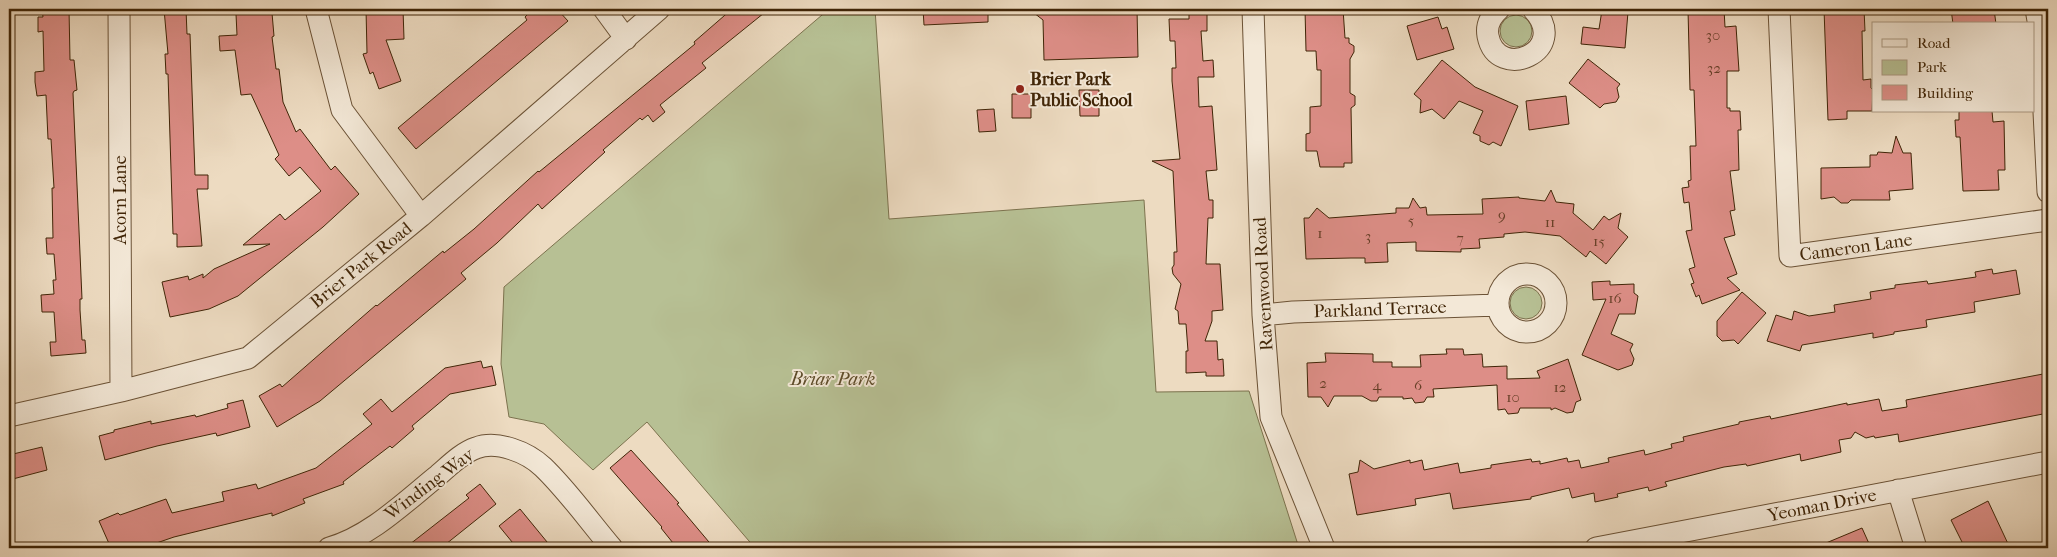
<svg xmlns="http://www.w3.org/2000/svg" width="2057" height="557" font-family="'IM FELL French Canon',serif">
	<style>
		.green { fill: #b7c094; stroke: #7c724e }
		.building { fill: #dd8e87; stroke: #402507 }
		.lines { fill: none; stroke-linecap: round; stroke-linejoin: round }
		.street-casing { stroke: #6b5236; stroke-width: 23 }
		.street { stroke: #f3e8d7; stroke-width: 21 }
		.poi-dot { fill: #8f2418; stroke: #f3e8d7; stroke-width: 2 }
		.labels { text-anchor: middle; stroke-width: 4; stroke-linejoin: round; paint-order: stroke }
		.number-label { font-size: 15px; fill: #673f27 }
		.poi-label { font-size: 18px; font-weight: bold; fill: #402507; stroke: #f3e8d7; text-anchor: start }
		.street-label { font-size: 18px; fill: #402507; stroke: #f3e8d7 }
		.park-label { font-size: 18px; font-style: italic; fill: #5e4c2a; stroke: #f3e8d7 }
	</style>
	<rect width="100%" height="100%" fill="#eddbc1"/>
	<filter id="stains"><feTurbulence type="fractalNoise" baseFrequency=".004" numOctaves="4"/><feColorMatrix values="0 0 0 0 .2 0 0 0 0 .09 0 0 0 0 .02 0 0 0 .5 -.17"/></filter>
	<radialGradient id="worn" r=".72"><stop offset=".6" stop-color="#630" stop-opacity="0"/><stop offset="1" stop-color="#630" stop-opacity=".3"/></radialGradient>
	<path class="green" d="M829 9H875L889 219 1144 200 1156 392 1249 391 1299 548H755L647 422 593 470 544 424 509 417 501 364 504 287Z
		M1500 31a16 16 0 1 1 32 0a16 16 0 1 1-32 0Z
		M1510 303a16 16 0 1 1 32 0a16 16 0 1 1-32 0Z"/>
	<path class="building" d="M42 9H69L70 60H74L77 90 74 91 73 93 82 299H80V310L82 340H85L86 353 51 356 50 342H56L54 312H42L41 295 54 294 53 280H56L54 254H47L46 238H53L52 188H54L51 139H48L46 95 37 96 35 82V72L44 71 43 31 38 32V17H43Z
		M164 9H186L187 34H190L195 175H208V189H197L202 246 177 247V234H173L168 74H166L165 54H168Z
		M366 9H403L404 39 386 40 401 81 379 89 373 72 370 74 363 54 367 53Z
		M522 9H557L568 21 416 149 398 128 527 20 525 17 527 15Z
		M732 9H769L702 63 706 68 660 105 665 112 653 122 648 115 642 120 640 118 603 150 605 152 542 209 538 204 497 243 461 273 466 279 320 401 277 427 259 396 280 384 282 387 376 305 377 306 443 251 444 253 474 229 538 171 539 172 695 44 694 42Z
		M923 9H988V22L924 25Z
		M1029 9H1137L1138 57 1044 60 1043 20Z
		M1305 9H1343L1345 38H1349V43L1354 46V52L1350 59V93L1355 96V105L1351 108 1352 163H1344V167H1320L1317 151H1306V134L1310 133V107L1321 106V70H1317L1316 51H1306Z
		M1724 9 1725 27 1736 26 1739 71H1727V108H1730V111H1740L1741 130H1738L1739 170 1730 171 1735 210 1730 211 1735 235 1724 238 1737 274 1727 278 1740 290 1702 304 1699 295 1696 297 1691 284 1694 283 1689 269 1695 267 1686 231 1692 230 1689 202 1684 203 1682 188 1689 187 1688 181 1691 180 1690 146H1696L1694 90H1690L1688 10Z
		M1824 9H1864L1865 31H1862L1863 80 1871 79V88L1873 90 1872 111H1847V119L1828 120Z
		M1951 9H1994L1996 24H1953Z
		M1602 10 1628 12 1625 48 1581 44 1583 27 1599 29Z
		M272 13 274 36 272 37 276 69H279L283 102 296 132 300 129 331 170 335 166 359 194 323 227 238 296 209 309 170 317 162 282 188 276 189 280 203 274V278L214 269 270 244 243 245 280 214 285 220 321 191 300 167 289 176 275 159 279 155 251 94 241 95 235 50 220 51 219 36 237 35 236 14Z
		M1207 13V31H1201L1203 61 1213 60 1214 77H1198L1199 107 1212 106 1217 170 1206 171 1209 200H1213V218H1208L1206 264H1220L1223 310 1212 311V321L1205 341H1217L1218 360 1223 359 1224 376H1206V372L1186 373V351H1188L1186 324H1179L1178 311 1175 309 1181 284 1173 274 1172 268 1174 265V252H1177L1173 171 1152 161 1180 159 1172 81V68H1176L1175 41H1170L1169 19H1189V14Z
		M1438 17 1442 29 1447 27 1454 49 1417 60 1407 26Z
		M1588 59 1620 84 1617 88 1619 97 1616 102 1604 104 1600 108 1569 83Z
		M1442 60 1475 87 1518 106 1501 146 1493 142 1489 145 1480 141V136L1473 133 1483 111 1459 101 1444 119 1432 109 1420 113 1421 100 1414 94Z
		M1079 90H1099V116H1080Z
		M1012 94H1031V118H1012Z
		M1566 96 1569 124 1529 130 1526 101Z
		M994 109 996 131 979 132 977 110Z
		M1962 111H1992L1993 122 2004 121 2005 170H1998L1999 190 1963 191 1960 137H1956L1955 120H1959V112Z
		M1896 136 1903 153H1911L1913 189 1889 191 1890 200H1851L1848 203H1841L1834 197 1821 199V168L1870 167V155H1877L1878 152 1892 153Z
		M1551 190 1556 202 1574 204 1573 213 1593 230 1604 216 1609 220 1621 213 1618 228 1628 237 1606 264 1590 251 1586 257 1560 236 1525 232 1504 234V237L1479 239 1480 248 1461 249V252L1416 251V242L1387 243 1388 262 1365 263V258H1351L1306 259 1304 218H1309L1317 208 1329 218 1396 213V208H1409L1413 198 1420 208 1426 207 1427 215 1483 214 1482 199 1519 197V198L1545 201Z
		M1992 269 1993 274 2016 270 2020 294 1974 302 1975 312 1926 320 1927 327 1894 332V334L1873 338V333L1802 345 1800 351 1767 341 1776 315 1792 320 1794 311 1809 316 1835 312 1834 305 1871 299 1870 292 1895 288V285L1927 281 1928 284 1976 277 1975 272Z
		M1610 281V285L1634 284V293L1638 296 1635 314H1619L1611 334 1633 344 1630 350 1634 359 1632 365 1618 370 1582 355 1606 299 1593 300 1592 282Z
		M1742 292 1766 313 1738 344 1734 340 1722 341 1717 336V321Z
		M1446 349H1463L1464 355 1482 354 1483 367 1507 366V379L1540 378 1537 371 1568 359 1581 400 1576 402 1573 412 1567 413 1555 408 1551 410V408H1520L1518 413 1508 414 1505 409 1498 410 1497 385 1433 389 1434 397H1427L1424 402 1415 403 1412 398 1403 399V397H1379L1377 401H1371L1362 396H1334L1328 407 1321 397H1308L1307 363 1326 362 1325 353 1373 354V362H1392V367H1421L1420 355 1447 354Z
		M481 361 483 368 492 366 496 385 450 394 412 426 414 429 392 448 390 446 343 482 344 484 303 499 305 503 272 516V513L174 537 142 548H111L99 521 118 513 120 515 166 499 172 513 224 501 222 492 256 484 258 489 316 468 372 424 363 414 381 399 392 412 445 368Z
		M2043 374 2048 402V413L1899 442 1898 434 1875 438 1874 436 1866 438 1855 432 1851 438 1839 440 1841 452 1801 461 1800 454 1747 466 1746 464 1724 467 1665 482 1667 486 1649 491 1648 487 1617 494 1618 497 1595 502 1594 493 1572 498 1569 488 1531 497V499L1453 509 1450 493 1415 499 1416 505 1357 515 1349 474 1358 472 1360 460 1374 469 1410 460V463L1422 460 1424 470 1458 463 1460 473 1491 468V465L1531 459 1532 462 1540 461V464L1567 458 1568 462 1579 460 1581 468 1609 462 1608 458 1644 450 1645 455 1672 448 1671 444 1684 441 1683 437 1739 424V422L1770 416 1771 419 1847 403V405L1879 399 1882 411 1907 407 1906 400Z
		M243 400 250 427 217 436 216 433 157 446 105 460 99 436 114 432V430L151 421V424L195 415 196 417 228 408 227 404Z
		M42 447 47 470 9 480V455Z
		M631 450 679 503 677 504 714 548H677L661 528 662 527 610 468Z
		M480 484 496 504 441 548H405L469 498 466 495Z
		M1988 501 2010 548H1965L1951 520Z
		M520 509 552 548H517L499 526Z
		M1862 528 1871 548H1814Z"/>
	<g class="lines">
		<defs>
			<path id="street" d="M119 9 121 391
				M316 9 342 110 421 216
				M604 9 626 39
				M1253 9 1263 315 1271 417 1324 548
				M1499 9C1491 16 1486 25 1488 36 1497 83 1572 51 1533 9
				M1779 9 1790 256 2048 220
				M2036 9 2040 32 2048 192
				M1498 303a29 29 0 1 1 58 0a29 29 0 1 1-58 0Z
				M1263 315 1293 312 1498 305
				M9 416 121 391 248 358 421 216 659 9
				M1898 490 1916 548
				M329 548C369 537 404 503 436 477 448 467 461 453 476 448 497 440 527 452 543 467 568 491 589 521 612 548
				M1596 548 2048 462"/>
		</defs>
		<use href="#street" class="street-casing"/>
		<use href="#street" class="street"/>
	</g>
	<circle class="poi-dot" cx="1020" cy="89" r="5"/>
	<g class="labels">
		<g class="number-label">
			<text x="1713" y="40">30</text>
			<text x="1714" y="73">32</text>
			<text x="1502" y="220">9</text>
			<text x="1411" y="225">5</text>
			<text x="1550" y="227">11</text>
			<text x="1320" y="238">1</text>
			<text x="1368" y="241">3</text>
			<text x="1460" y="243">7</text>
			<text x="1599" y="246">15</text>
			<text x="1615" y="303">16</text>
			<text x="1323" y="388">2</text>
			<text x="1377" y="390">4</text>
			<text x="1418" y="390">6</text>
			<text x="1560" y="392">12</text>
			<text x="1513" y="402">10</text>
		</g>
		<g class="poi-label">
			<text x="1030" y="85">Brier Park<tspan x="1030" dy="21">Public School</tspan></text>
		</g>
		<g class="street-label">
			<text transform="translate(120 200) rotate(-90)" y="6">Acorn Lane</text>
			<text transform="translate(1856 247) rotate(-8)" y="6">Cameron Lane</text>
			<text transform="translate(361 265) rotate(-39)" y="6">Brier Park Road</text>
			<text transform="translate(1263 284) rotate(-93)" y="6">Ravenwood Road</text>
			<text transform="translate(1380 309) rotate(-2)" y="6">Parkland Terrace</text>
			<text transform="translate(429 484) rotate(-37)" y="6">Winding Way</text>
			<text transform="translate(1822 505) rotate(-11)" y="6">Yeoman Drive</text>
		</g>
		<g class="park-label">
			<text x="833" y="385">Briar Park</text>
		</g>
	</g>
	<rect width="2057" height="557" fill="none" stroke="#eddbc1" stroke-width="30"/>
	<rect x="10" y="10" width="2037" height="537" fill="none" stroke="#402507" stroke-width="2.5"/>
	<rect x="15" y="15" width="2027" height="527" fill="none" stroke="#402507"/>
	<rect x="1872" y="22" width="162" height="90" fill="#f3e8d7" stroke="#ab9a84"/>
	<rect x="1882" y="39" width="25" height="8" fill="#f3e8d7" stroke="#ab9a84"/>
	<text x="1917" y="48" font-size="15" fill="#402507">Road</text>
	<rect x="1882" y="60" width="25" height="15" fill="#b7c094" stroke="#ab9a84"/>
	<text x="1917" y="72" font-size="15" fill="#402507">Park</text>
	<rect x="1882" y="85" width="25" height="15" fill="#dd8e87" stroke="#ab9a84"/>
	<text x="1917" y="98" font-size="15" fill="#402507">Building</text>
	<rect width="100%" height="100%" filter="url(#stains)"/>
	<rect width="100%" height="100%" fill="url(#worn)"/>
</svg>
